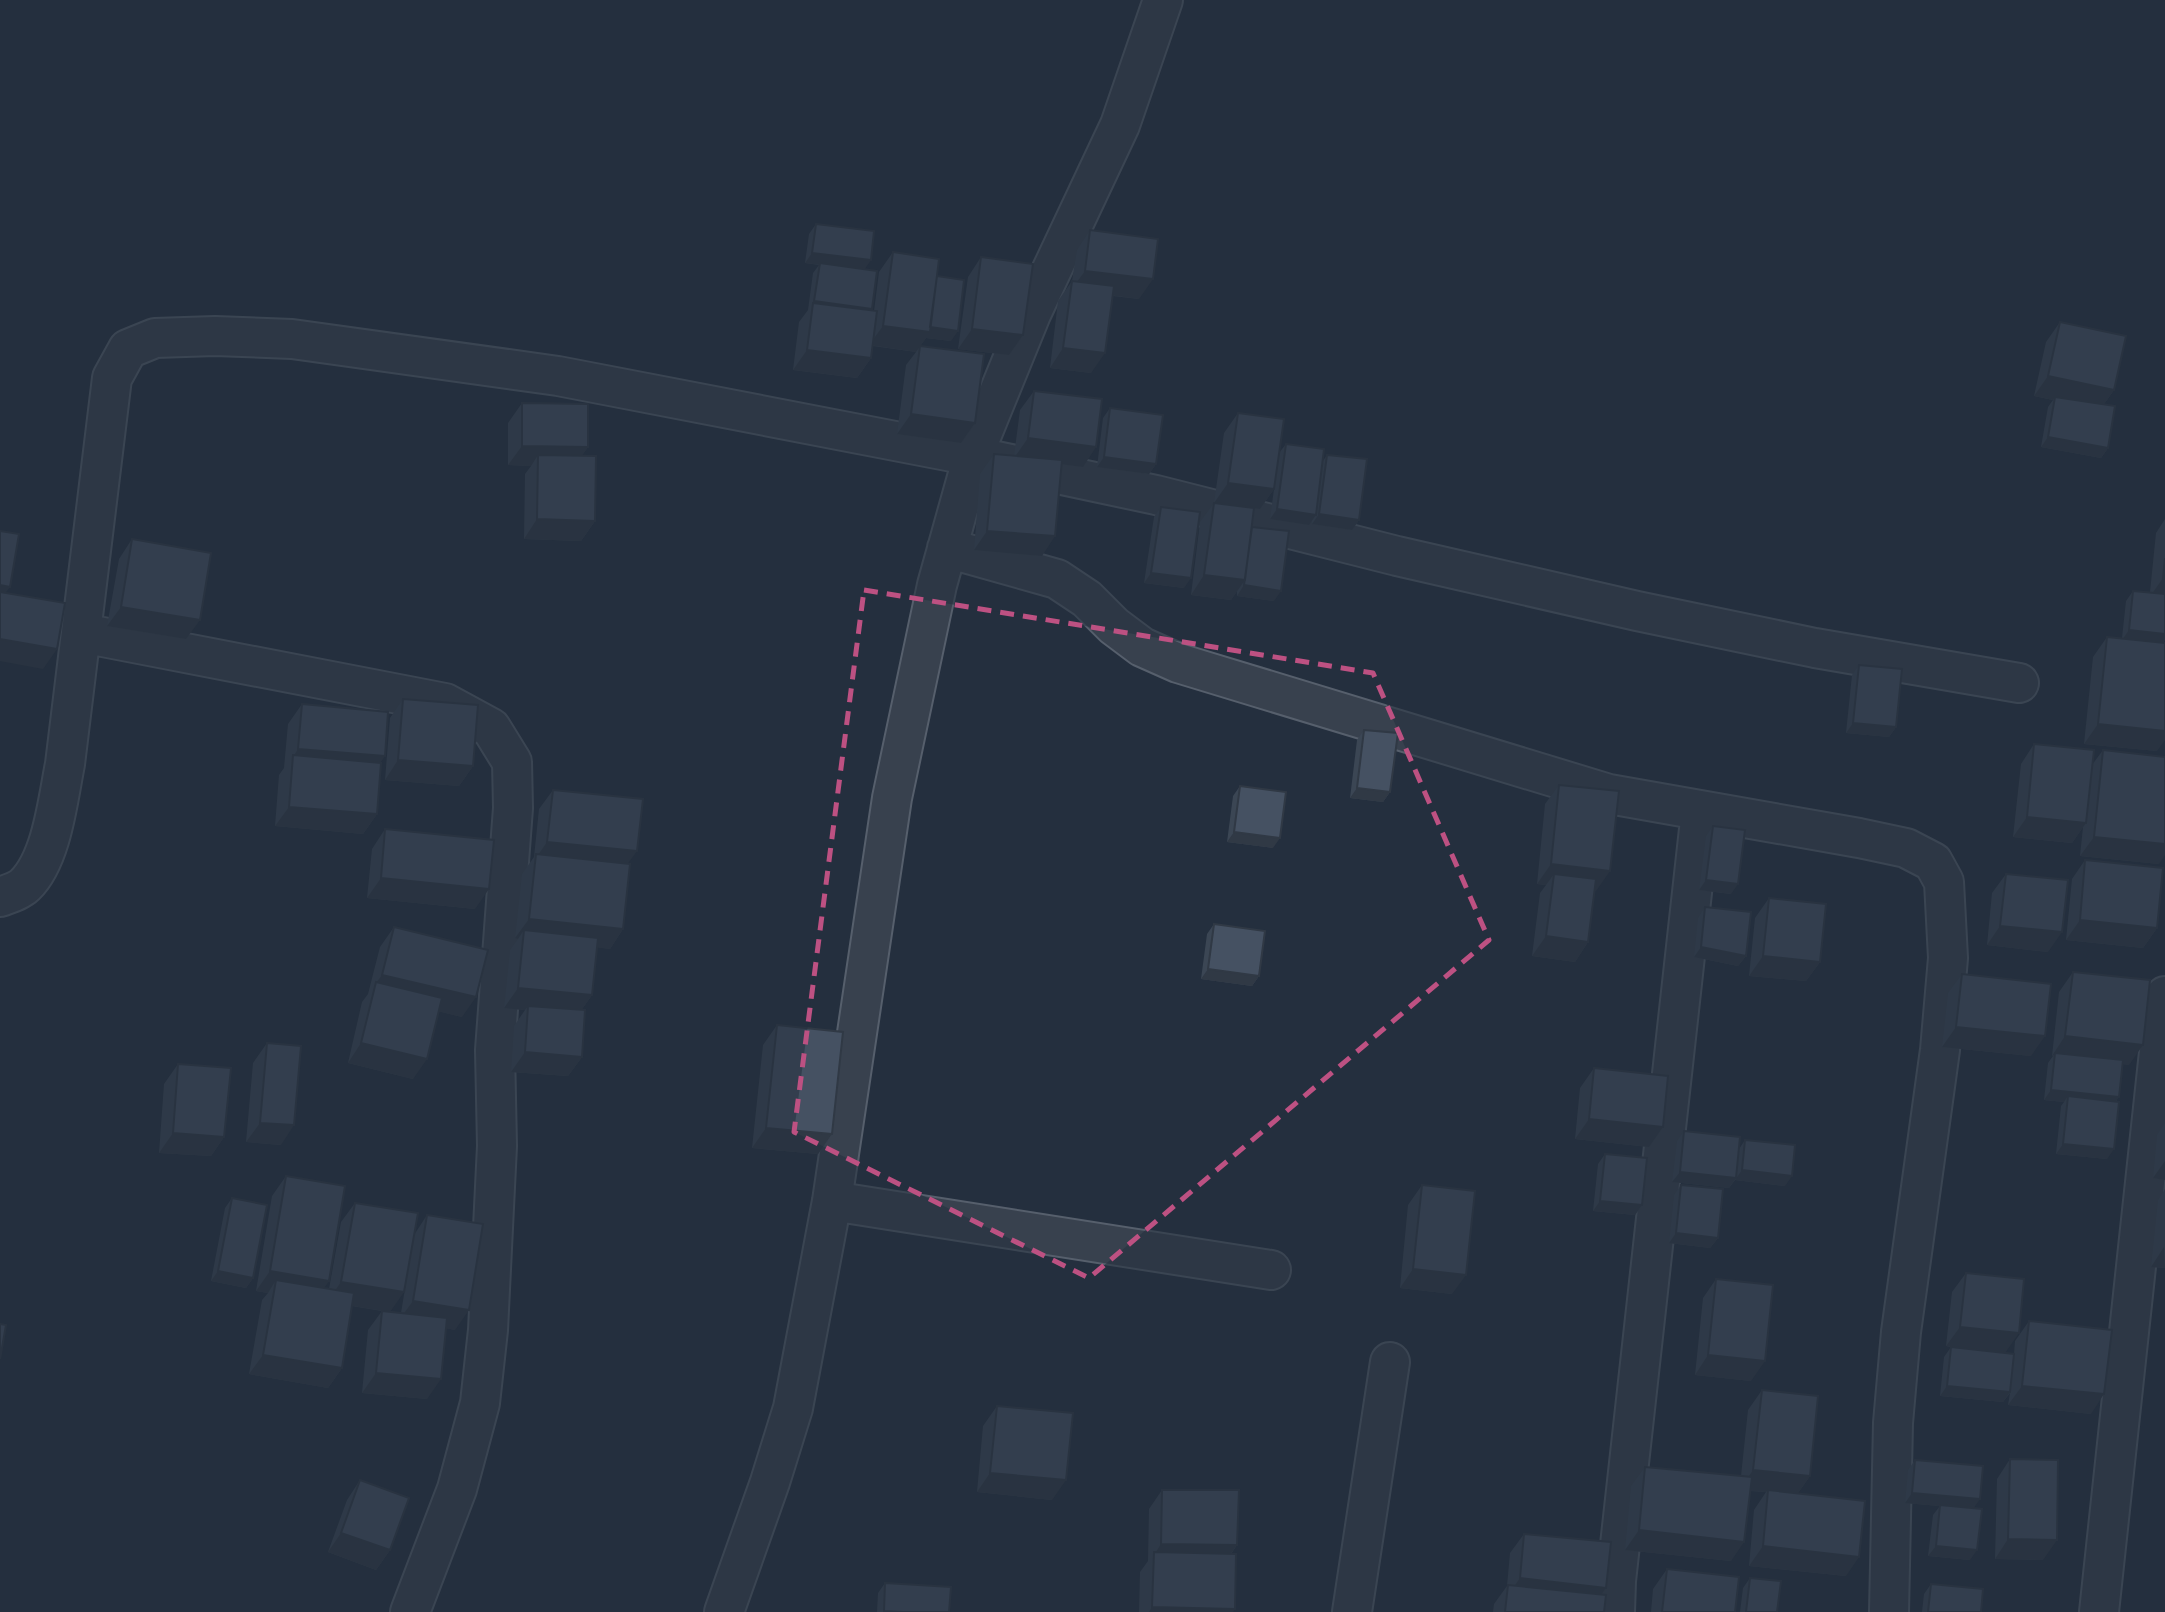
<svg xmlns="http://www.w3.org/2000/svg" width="2165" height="1612" font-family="'Sofia Sans Condensed',sans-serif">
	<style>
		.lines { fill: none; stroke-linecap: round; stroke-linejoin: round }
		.minor-casing { stroke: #565f6c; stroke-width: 42 }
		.minor { stroke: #38414e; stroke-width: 38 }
		.wall { fill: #3b4654; fill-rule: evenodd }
		.shaded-wall { fill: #303945 }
		.building { fill: #455162; stroke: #303945; stroke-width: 2 }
		.marked { fill: none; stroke: #bd5182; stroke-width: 5; stroke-dasharray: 14 9; stroke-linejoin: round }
	</style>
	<rect width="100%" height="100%" fill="#242f3e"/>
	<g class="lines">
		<defs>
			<path id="minor" d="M947 548 1057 579 1087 599 1114 626 1142 647 1178 663 1609 794 1859 838 1906 848 1933 862 1944 882 1948 958 1940 1050 1901 1332 1893 1423 1889 1612
				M82 633 445 703 491 728 512 762 513 808 495 1050 497 1146 488 1330 480 1403 457 1489 410 1612
				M0 897C8 894 19 891 25 885 52 859 58 799 65 764L112 378 128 349 155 338 215 336 292 339 558 376 973 456 1156 495 1397 556 1637 611 1815 648 2019 683
				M832 1201 1271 1270
				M724 1612 770 1482 793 1408 832 1201 892 798 937 585 973 456 1031 314 1120 125 1163 0
				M1352 1612 1390 1362
				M1615 1612 1616 1581 1701 811
				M2099 1612 2165 996"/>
		</defs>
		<use href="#minor" class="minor-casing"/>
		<use href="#minor" class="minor"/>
	</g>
	<path class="wall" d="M816 224 865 269 871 311H874L879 272 893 252 937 276 951 341 926 338 920 346 975 423 961 443 897 434 906 365 916 352 873 346 871 358 857 378 793 370 799 322 808 310 813 273 819 265 805 263 809 234Z
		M1090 230 1139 299 1113 296 1091 373 1050 368 1058 301 1072 281 1077 250Z
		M981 257 1023 335 1009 355 958 349 968 277Z
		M2060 322 2114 390 2104 404 2108 448 2101 458 2041 447 2048 407 2053 400 2034 396 2046 342Z
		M1034 391 1083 467 1061 464 1042 556 974 550 980 474 994 454 1014 456 1020 410Z
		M522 403 588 447 582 455 595 521 581 541 524 539 525 474 531 466 508 465V423Z
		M1110 408 1156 464 1149 474 1097 467 1103 418Z
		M1238 413 1279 453 1286 444 1323 461 1327 455 1359 520 1352 530 1312 524V519L1309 525 1270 519 1274 489 1260 509 1254 508 1252 527 1274 601 1237 596V591L1231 600 1191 595 1200 522 1214 503 1224 433Z
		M1161 507 1184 588 1144 583 1154 517Z
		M2165 519V639L2163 643 2157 751 2084 744 2093 657 2107 637 2122 638 2126 601 2133 591 2150 592 2156 533Z
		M132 539 186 639 107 626 119 559Z
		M1859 665 1896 727 1889 737 1846 733 1852 675Z
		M403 699 473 766 459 786 385 780 390 718Z
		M302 704 380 763 377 814 363 834 275 826 279 775 284 768 288 724Z
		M1364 730 1390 792 1383 802 1350 798 1357 740Z
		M2034 744 2092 765 2103 750 2159 864 2080 856 2083 827 2072 843 2013 837 2021 764Z
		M1559 785 1596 891 1595 890 1588 942 1575 962 1532 956 1540 893 1546 885 1537 884 1545 804Z
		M1240 786 1273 848 1227 842 1233 796Z
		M553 790 628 864 623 929 610 949 597 947 592 995 582 1009V1057L568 1076 511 1072 514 1026 525 1010 504 1008 510 950 518 939 515 938 522 874 534 857 539 809Z
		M1713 826 1731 894 1699 890 1706 836Z
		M385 829 475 909 367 898 372 849Z
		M2085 860 2157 928 2143 948 2066 940 2072 879Z
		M2006 874 2048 952 1987 945 1992 893Z
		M1769 898 1820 962 1806 981 1749 976 1755 918Z
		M1705 907 1746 956 1738 966 1694 957 1698 918Z
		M1214 924 1259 976 1252 986 1201 979 1207 934Z
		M394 927 462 1017 438 1011 413 1079 348 1063 362 1002 368 994 380 947Z
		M2073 972 2129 1065 2123 1064 2107 1159 2056 1154 2061 1106 2064 1102 2044 1100 2048 1063 2053 1056H2052L2059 992Z
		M1962 974 2031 1056 1942 1047 1948 993Z
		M777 1025 832 1134 818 1154 752 1148 763 1045Z
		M267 1043 281 1145 246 1142 253 1063Z
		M178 1064 224 1137 211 1156 159 1153 164 1084Z
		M1594 1068 1649 1147 1575 1139 1580 1088Z
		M2165 1123V1180L2153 1178 2157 1135Z
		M1684 1131 1739 1149 1745 1140 1785 1186 1735 1180 1729 1188 1672 1182 1677 1141Z
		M1605 1154 1642 1205 1635 1215 1593 1211 1598 1164Z
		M286 1176 324 1288 329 1289 341 1222 355 1203 414 1235 427 1215 455 1330 446 1328 427 1399 362 1393 368 1330 382 1311 352 1306 342 1368 328 1388 249 1374 262 1300 268 1293 256 1291 272 1196ZM411 1252 401 1313 390 1311Z
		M1422 1185 1452 1294 1400 1288 1408 1205Z
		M1681 1185 1718 1238 1710 1248 1669 1243 1674 1195Z
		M2165 1189V1268L2151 1267 2158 1200Z
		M232 1198 253 1278 246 1288 211 1281 225 1208Z
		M1966 1273 2005 1353 2014 1354 2015 1341 2029 1321 2091 1414 2008 1405 2010 1393 2003 1402 1940 1396 1944 1357 1951 1347 1946 1346 1952 1292Z
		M1716 1279 1751 1381 1695 1375 1703 1298Z
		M1762 1390 1810 1476 1798 1493 1846 1576 1749 1566 1754 1510 1766 1492 1750 1491 1731 1561 1625 1550 1631 1486 1645 1467 1741 1476 1748 1410Z
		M997 1406 1052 1500 977 1492 983 1426Z
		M2010 1459 2043 1560 1995 1559 1997 1479Z
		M1915 1460 1974 1509 1970 1560 1928 1556 1933 1515 1940 1506 1905 1503 1908 1470Z
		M360 1480 390 1550 376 1570 328 1552 347 1500Z
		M1162 1490 1237 1545 1231 1554 1233 1612H1139L1140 1572 1148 1561 1149 1509Z
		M1524 1534 1606 1588 1601 1594 1604 1612H1493L1494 1604 1507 1586 1510 1553Z
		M1667 1569 1735 1612H1651L1653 1589Z
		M1750 1578 1777 1612H1740L1743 1588Z
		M885 1583 949 1612H877L878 1593Z
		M1931 1584 1981 1612H1922L1924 1594Z"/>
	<path class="shaded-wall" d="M812 253 871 260 864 270 805 263Z
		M1085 271 1153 279 1139 299 1071 290Z
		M814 301 872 309 865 319 813 304Z
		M883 326 928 327 958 331 951 341 926 338 916 352 869 345Z
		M972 329 1023 335 1009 355 958 349Z
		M1063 348 1105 353 1091 373 1050 368Z
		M807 350 871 358 857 378 793 370Z
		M2048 376 2114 390 2100 410 2055 397 2053 400 2034 396Z
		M911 414 975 423 961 443 897 434Z
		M2048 437 2108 448 2101 458 2041 447Z
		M1028 438 1096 447 1083 467 1014 458Z
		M522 446 588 447 574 467 538 455 531 466 508 465Z
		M1104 457 1156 464 1149 474 1097 467Z
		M1228 483 1274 489 1260 509 1214 503Z
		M1277 509 1316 515 1309 525 1270 519Z
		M1319 514 1359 520 1352 530 1312 524Z
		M537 519 595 521 581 541 524 539Z
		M987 531 1055 536 1042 556 974 550Z
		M1151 573 1191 578 1184 588 1144 583Z
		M1204 575 1245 580 1231 600 1191 595Z
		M2163 578H2165V599L2149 598Z
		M0 585 10 587 0 600Z
		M1244 585 1281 591 1274 601 1237 596Z
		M121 607 200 620 186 639 107 626Z
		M2129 630 2165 634V639L2161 644 2122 640Z
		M0 639 57 649 43 669 0 661Z
		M1853 723 1896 727 1889 737 1846 733Z
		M2098 724 2165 731V740L2157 751 2084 744Z
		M298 749 385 756 371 776 293 757Z
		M398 760 473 766 459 786 385 780Z
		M1357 788 1390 792 1383 802 1350 798Z
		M289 807 377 814 363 834 275 826Z
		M2027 817 2086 823 2072 843 2013 837Z
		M1234 832 1280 838 1273 848 1227 842Z
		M2094 837 2165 844V855L2159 864 2080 856Z
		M547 842 637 851 623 870 536 858Z
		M1551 864 1610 871 1596 891 1553 886 1554 874 1546 885 1537 884Z
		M381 878 489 889 475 909 367 898Z
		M1706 880 1738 884 1731 894 1699 890Z
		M529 919 623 929 610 949 523 939 524 930 518 939 515 938Z
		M2080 920 2157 928 2143 948 2066 940Z
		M2000 926 2062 932 2048 952 1987 945Z
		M1546 936 1588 942 1575 962 1532 956Z
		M1701 947 1746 956 1738 966 1694 957Z
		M1763 956 1820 962 1806 981 1749 976Z
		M1208 969 1259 976 1252 986 1201 979Z
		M382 975 476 997 462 1017 373 996 376 983Z
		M518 988 592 995 578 1015 528 1006 525 1010 504 1008Z
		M1956 1027 2045 1036 2031 1056 1942 1047Z
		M2065 1036 2143 1045 2129 1065 2055 1056V1053L2053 1056H2052Z
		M361 1043 427 1059 413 1079 348 1063Z
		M525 1052 582 1057 568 1076 511 1072Z
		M2051 1090 2119 1097 2112 1107 2068 1096 2064 1102 2044 1100Z
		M1589 1119 1663 1127 1649 1147 1575 1139Z
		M260 1123 294 1125 281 1145 246 1142Z
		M766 1128 832 1134 818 1154 752 1148Z
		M173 1133 224 1137 211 1156 159 1153Z
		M2063 1144 2114 1149 2107 1159 2056 1154Z
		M2165 1161V1180L2153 1178Z
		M1742 1170 1792 1176 1785 1186 1735 1180Z
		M1680 1172 1736 1178 1729 1188 1672 1182Z
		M1600 1201 1642 1205 1635 1215 1593 1211Z
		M1676 1233 1718 1238 1710 1248 1669 1243Z
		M2164 1247 2165 1268 2151 1267Z
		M1413 1269 1466 1275 1452 1294 1400 1288Z
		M218 1271 253 1278 246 1288 211 1281Z
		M270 1271 329 1281 315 1301 276 1280 268 1293 256 1291Z
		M341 1282 404 1292 390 1312 327 1302Z
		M413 1301 469 1310 455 1330 399 1320Z
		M1960 1327 2019 1333 2005 1353 1946 1346Z
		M263 1355 342 1368 328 1388 249 1374Z
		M1708 1355 1765 1361 1751 1381 1695 1375Z
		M376 1373 441 1379 427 1399 362 1393Z
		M1947 1386 2010 1392 2003 1402 1940 1396Z
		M2022 1386 2104 1394 2091 1414 2008 1405Z
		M1753 1470 1810 1476 1796 1496 1768 1490 1766 1492 1740 1490Z
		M990 1473 1066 1480 1052 1500 977 1492Z
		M1912 1493 1980 1499 1973 1509 1905 1503Z
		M1639 1530 1744 1542 1731 1561 1625 1550Z
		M341 1533 390 1550 376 1570 328 1552Z
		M2008 1539 2057 1540 2043 1560 1995 1559Z
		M1161 1544 1237 1545 1223 1564 1154 1555Z
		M1763 1546 1859 1557 1846 1576 1749 1566Z
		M1936 1546 1977 1550 1970 1560 1928 1556Z
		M1520 1578 1606 1588 1592 1607 1506 1598Z
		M1152 1607 1235 1609 1233 1612H1149Z"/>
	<path class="building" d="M816 224 874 231 871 260 812 253Z
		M1090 230 1158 239 1153 279 1085 271Z
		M893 252 939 259 930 332 883 326Z
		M981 257 1033 264 1023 335 972 329Z
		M820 263 877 271 872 309 814 301Z
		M937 276 964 280 958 331 930 327Z
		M1072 281 1114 286 1105 353 1063 348Z
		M813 303 877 311 871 358 807 350Z
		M2060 322 2126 336 2114 390 2048 376Z
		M920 346 984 354 975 423 911 414Z
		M1034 391 1102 399 1096 447 1028 438Z
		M2055 397 2115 406 2108 448 2048 437Z
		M522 403 588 404V447L522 446Z
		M1110 408 1163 415 1156 464 1104 457Z
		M1238 413 1284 419 1274 489 1228 483Z
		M1286 444 1324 449 1316 515 1277 509Z
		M994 454 1062 460 1055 536 987 531Z
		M538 455 596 456 595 521 537 519Z
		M1327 455 1367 459 1359 520 1319 514Z
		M1214 503 1254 508 1245 580 1204 575Z
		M1161 507 1200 512 1191 578 1151 573Z
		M1252 527 1289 531 1281 591 1244 585Z
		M0 531 19 534 10 587 0 585Z
		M132 539 211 553 200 620 121 607Z
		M2165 558V578H2163Z
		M2133 591 2165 594V634L2129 630Z
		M0 592 65 603 57 649 0 639Z
		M2107 637 2165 643V731L2098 724Z
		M1859 665 1902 669 1896 727 1853 723Z
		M403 699 478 705 473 766 398 760Z
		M302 704 388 712 385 756 298 749Z
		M1364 730 1398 733 1390 792 1357 788Z
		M2034 744 2094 750 2086 823 2027 817Z
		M2103 750 2165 757V844L2094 837Z
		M293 755 381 763 377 814 289 807Z
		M1559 785 1619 791 1610 871 1551 864Z
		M1240 786 1286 792 1280 838 1234 832Z
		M553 790 643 799 637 851 547 842Z
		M1713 826 1745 830 1738 884 1706 880Z
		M385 829 494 840 489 889 381 878Z
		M536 854 630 864 623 929 529 919Z
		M2085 860 2163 868 2157 928 2080 920Z
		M1554 874 1596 879 1588 942 1546 936Z
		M2006 874 2068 880 2062 932 2000 926Z
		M1769 898 1826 904 1820 962 1763 956Z
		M1705 907 1751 912 1746 956 1701 947Z
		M1214 924 1265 931 1259 976 1208 969Z
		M394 927 488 950 476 997 382 975Z
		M524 930 598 938 592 995 518 988Z
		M2073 972 2150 980 2143 1045 2065 1036Z
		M1962 974 2051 984 2045 1036 1956 1027Z
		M376 982 442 998 427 1059 361 1043Z
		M528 1006 585 1010 582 1057 525 1052Z
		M777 1025 843 1032 832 1134 766 1128Z
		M267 1043 301 1046 294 1125 260 1123Z
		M2055 1053 2123 1060 2119 1097 2051 1090Z
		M178 1064 231 1068 224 1137 173 1133Z
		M1594 1068 1668 1076 1663 1127 1589 1119Z
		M2068 1096 2119 1102 2114 1149 2063 1144Z
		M1684 1131 1740 1137 1736 1178 1680 1172Z
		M1745 1140 1795 1145 1792 1176 1742 1170Z
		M1605 1154 1647 1158 1642 1205 1600 1201Z
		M286 1176 345 1186 329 1281 270 1271Z
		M1422 1185 1475 1191 1466 1275 1413 1269Z
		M1681 1185 1723 1189 1718 1238 1676 1233Z
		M232 1198 267 1205 253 1278 218 1271Z
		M355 1203 418 1213 404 1292 341 1282Z
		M427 1215 483 1224 469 1310 413 1301Z
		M1966 1273 2024 1279 2019 1333 1960 1327Z
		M1716 1279 1773 1285 1765 1361 1708 1355Z
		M276 1280 354 1293 342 1368 263 1355Z
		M382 1311 447 1318 441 1379 376 1373Z
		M2029 1321 2112 1330 2104 1394 2022 1386Z
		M0 1324 6 1325 0 1359Z
		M1951 1347 2014 1354 2010 1392 1947 1386Z
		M1762 1390 1818 1396 1810 1476 1753 1470Z
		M997 1406 1073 1413 1066 1480 990 1473Z
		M2010 1459 2058 1460 2057 1540 2008 1539Z
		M1915 1460 1983 1466 1980 1499 1912 1493Z
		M1645 1467 1752 1477 1744 1542 1639 1530Z
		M360 1480 409 1498 390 1550 341 1533Z
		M1162 1490H1239L1237 1545 1161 1544Z
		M1768 1490 1865 1501 1859 1557 1763 1546Z
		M1940 1505 1982 1509 1977 1550 1936 1546Z
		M1524 1534 1611 1542 1606 1588 1520 1578Z
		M1154 1552 1236 1554 1235 1609 1152 1607Z
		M1667 1569 1739 1577 1735 1612H1662Z
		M1750 1578 1781 1581 1777 1612H1746Z
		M885 1583 951 1587 949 1612H903L884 1611Z
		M1931 1584 1983 1589 1981 1612H1928Z
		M1508 1585 1606 1595 1604 1612H1505Z"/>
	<path d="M0 0H2165V1612H0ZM864 590 1373 673 1489 940 1089 1278 794 1132Z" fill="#242f3e" fill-opacity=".55" fill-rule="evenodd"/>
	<path class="marked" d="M864 590 1373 673 1489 940 1089 1278 794 1132Z"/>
</svg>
